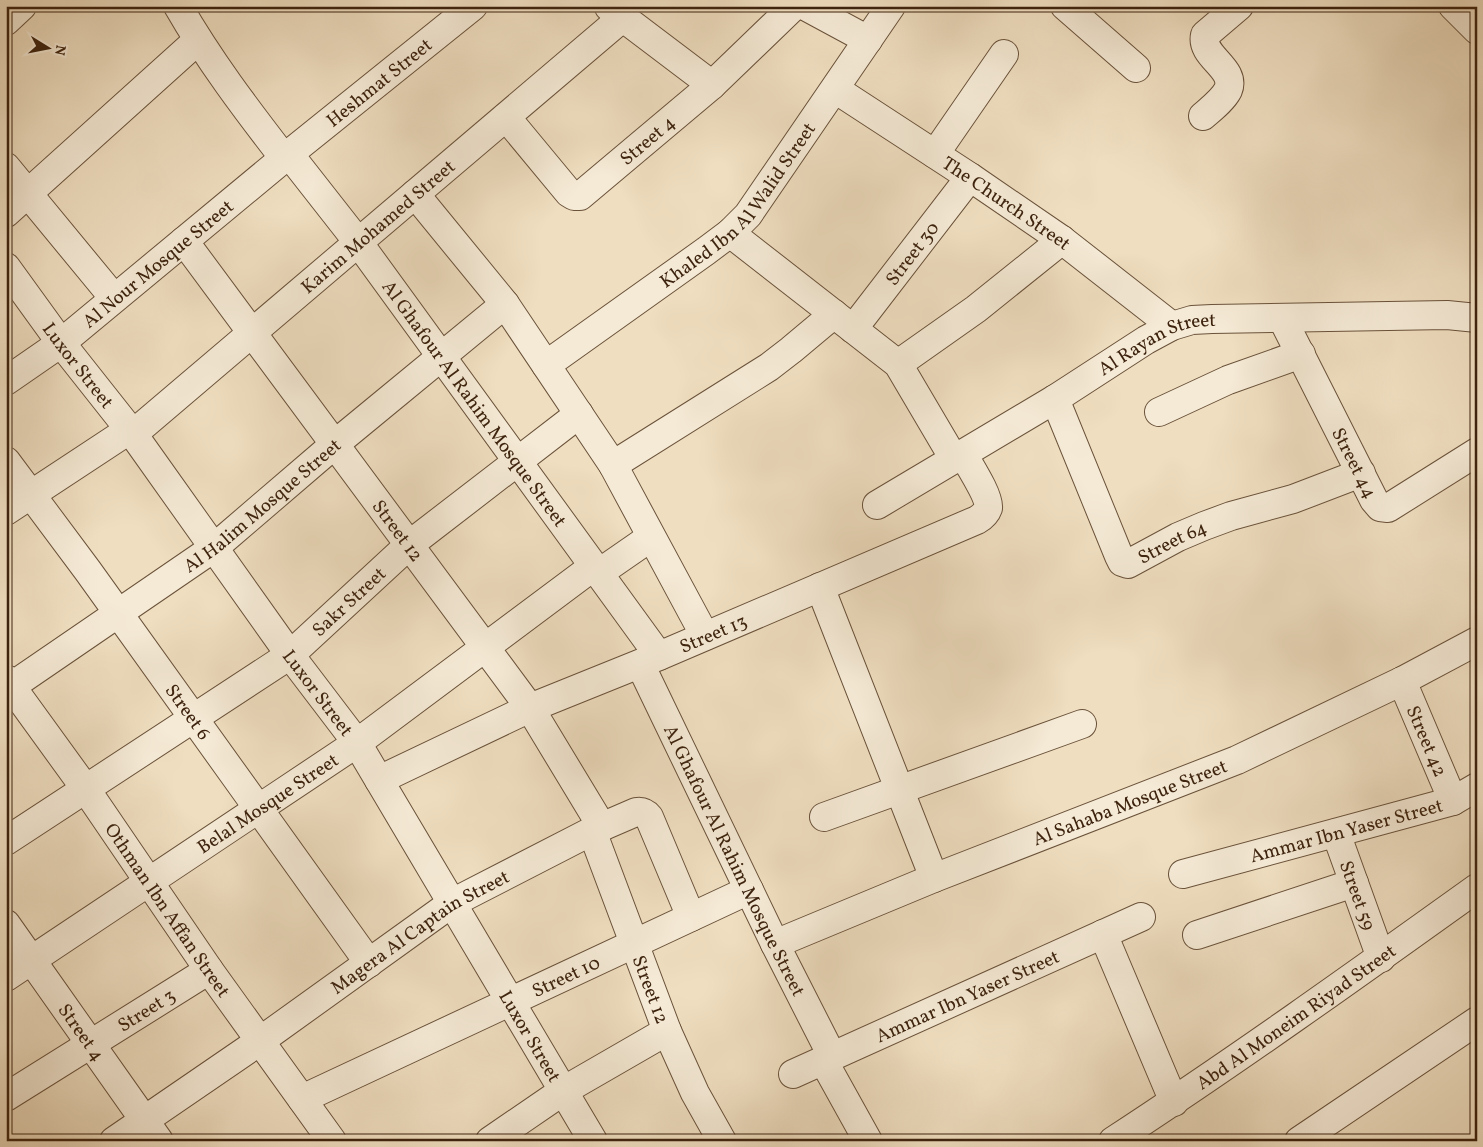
<svg xmlns="http://www.w3.org/2000/svg" width="1483" height="1147" font-family="Vollkorn,serif">
	<style>
		.lines { fill: none; stroke-linecap: round; stroke-linejoin: round }
		.minor-casing { stroke: #6a523a; stroke-width: 30 }
		.minor { stroke: #f5ead6; stroke-width: 28 }
		.labels { text-anchor: middle; stroke-width: 4.5; stroke-linejoin: round; paint-order: stroke }
		.street-label { font-size: 19px; fill: #3d230e; stroke: #f5ead6 }
	</style>
	<rect width="100%" height="100%" fill="#efdec0"/>
	<filter id="stains"><feTurbulence type="fractalNoise" baseFrequency=".004" numOctaves="4"/><feColorMatrix values="0 0 0 0 .2 0 0 0 0 .09 0 0 0 0 .02 0 0 0 .5 -.17"/></filter>
	<radialGradient id="worn" r=".72"><stop offset=".6" stop-color="#630" stop-opacity="0"/><stop offset="1" stop-color="#630" stop-opacity=".3"/></radialGradient>
	<g class="lines">
		<defs>
			<g id="minor">
				<path d="M178 6C209 60 246 109 284 158"/>
				<path d="M805 6 868 40"/>
				<path d="M1065 6 1136 68"/>
				<path d="M1453 6 1477 30"/>
				<path d="M609 7 712 85"/>
				<path d="M6 21 22 6"/>
				<path id="s1" d="M835 89 970 177 1062 240 1172 326"/>
				<path d="M1203 116C1211 109 1223 100 1228 90 1237 68 1200 57 1205 35L1239 6"/>
				<path id="s2" d="M506 117 569 193 574 196H580L712 85 794 6"/>
				<path id="s3" d="M289 154 358 242 659 656"/>
				<path d="M935 154 1004 54"/>
				<path d="M6 167 114 298"/>
				<path d="M415 194 505 304 613 465 705 636"/>
				<path d="M6 213 198 40"/>
				<path d="M730 233 898 364 954 459"/>
				<path id="s4" d="M184 241 530 708 602 827"/>
				<path id="s5" d="M6 267 61 343 133 434 290 655 357 743 593 1141"/>
				<path id="s6" d="M1282 318 1374 500 1380 507 1388 508 1477 452"/>
				<path id="s7" d="M853 329 970 177"/>
				<path d="M898 364 976 309 1062 240"/>
				<path id="s8" d="M546 365 706 251 730 233 748 215 891 6"/>
				<path id="s9" d="M6 381 61 343 289 154 473 6"/>
				<path id="s10" d="M1055 399 1119 556 1122 562 1128 564 1178 537 1204 526 1231 516 1293 499 1361 473"/>
				<path d="M1159 412 1228 380 1301 354"/>
				<path id="s11" d="M133 434 622 18"/>
				<path id="s12" d="M6 461 88 571 369 963"/>
				<path d="M613 465 769 367 791 350 834 314"/>
				<path id="s13" d="M877 505 1055 399 1146 340 1172 326 1192 320 1212 319 1447 315 1477 318"/>
				<path d="M6 511 129 430"/>
				<path d="M599 573 651 537"/>
				<path d="M820 587 934 878"/>
				<path id="s14" d="M640 664 775 944 832 1056"/>
				<path id="s15" d="M6 679 85 788 209 970 332 1141"/>
				<path id="s16" d="M1402 681 1453 801"/>
				<path id="s17" d="M6 690 215 547 335 444 505 304"/>
				<path id="s18" d="M379 780 530 708 659 656 977 520C982 517 986 514 988 508 990 497 969 465 963 454"/>
				<path d="M824 817 1082 724"/>
				<path id="s19" d="M592 831 667 1031 695 1093 722 1141"/>
				<path id="s20" d="M1336 833 1381 958"/>
				<path id="s21" d="M6 841 290 655 409 545 579 414"/>
				<path id="s22" d="M1183 874 1453 801 1477 787"/>
				<path id="s23" d="M6 924 159 1141"/>
				<path d="M1103 934 1174 1102"/>
				<path d="M1197 935 1354 883"/>
				<path id="s24" d="M775 944 934 878 1237 760 1402 681 1477 641"/>
				<path id="s25" d="M6 977 357 743 594 566"/>
				<path d="M823 1060 868 1141"/>
				<path id="s26" d="M793 1074 1141 917"/>
				<path id="s27" d="M6 1097 209 970"/>
				<path id="s28" d="M302 1099 749 890"/>
				<path id="s29" d="M114 1141 260 1041 452 903 592 831 636 812C642 811 645 812 649 817L691 917"/>
				<path d="M490 1141 563 1091 667 1031"/>
				<path id="s30" d="M1113 1141C1237 1060 1357 974 1477 888"/>
				<path d="M1299 1141 1477 1021"/>
			</g>
		</defs>
		<use href="#minor" class="minor-casing"/>
		<use href="#minor" class="minor"/>
	</g>
	<g class="labels">
		<g class="street-label">
			<text dy="7" stroke="none"><textPath href="#s9" startOffset="478">Heshmat Street</textPath></text>
			<text dy="7" stroke="none"><textPath href="#s2" startOffset="198">Street 4</textPath></text>
			<text dy="7" stroke="none"><textPath href="#s8" startOffset="252">Khaled Ibn Al Walid Street</textPath></text>
			<text dy="7" stroke="none"><textPath href="#s1" startOffset="206">The Church Street</textPath></text>
			<text dy="7" stroke="none"><textPath href="#s11" startOffset="321">Karim Mohamed Street</textPath></text>
			<text dy="7" stroke="none"><textPath href="#s7" startOffset="96">Street 30</textPath></text>
			<text dy="7" stroke="none"><textPath href="#s9" startOffset="192">Al Nour Mosque Street</textPath></text>
			<text dy="7" stroke="none"><textPath href="#s13" startOffset="325">Al Rayan Street</textPath></text>
			<text dy="7" stroke="none"><textPath href="#s5" startOffset="122">Luxor Street</textPath></text>
			<text dy="7" stroke="none"><textPath href="#s3" startOffset="311">Al Ghafour Al Rahim Mosque Street</textPath></text>
			<text dy="7" stroke="none"><textPath href="#s6" startOffset="162">Street 44</textPath></text>
			<text dy="7" stroke="none"><textPath href="#s17" startOffset="316">Al Halim Mosque Street</textPath></text>
			<text dy="7" stroke="none"><textPath href="#s4" startOffset="360">Street 12</textPath></text>
			<text dy="7" stroke="none"><textPath href="#s10" startOffset="232">Street 64</textPath></text>
			<text dy="7" stroke="none"><textPath href="#s21" startOffset="419">Sakr Street</textPath></text>
			<text dy="7" stroke="none"><textPath href="#s18" startOffset="365">Street 13</textPath></text>
			<text dy="7" stroke="none"><textPath href="#s5" startOffset="528">Luxor Street</textPath></text>
			<text dy="7" stroke="none"><textPath href="#s12" startOffset="310">Street 6</textPath></text>
			<text dy="7" stroke="none"><textPath href="#s16" startOffset="65">Street 42</textPath></text>
			<text dy="7" stroke="none"><textPath href="#s24" startOffset="382">Al Sahaba Mosque Street</textPath></text>
			<text dy="7" stroke="none"><textPath href="#s25" startOffset="314">Belal Mosque Street</textPath></text>
			<text dy="7" stroke="none"><textPath href="#s22" startOffset="169">Ammar Ibn Yaser Street</textPath></text>
			<text dy="7" stroke="none"><textPath href="#s14" startOffset="218">Al Ghafour Al Rahim Mosque Street</textPath></text>
			<text dy="7" stroke="none"><textPath href="#s20" startOffset="66">Street 59</textPath></text>
			<text dy="7" stroke="none"><textPath href="#s15" startOffset="282">Othman Ibn Affan Street</textPath></text>
			<text dy="7" stroke="none"><textPath href="#s29" startOffset="371">Magera Al Captain Street</textPath></text>
			<text dy="7" stroke="none"><textPath href="#s28" startOffset="291">Street 10</textPath></text>
			<text dy="7" stroke="none"><textPath href="#s19" startOffset="169">Street 12</textPath></text>
			<text dy="7" stroke="none"><textPath href="#s26" startOffset="191">Ammar Ibn Yaser Street</textPath></text>
			<text dy="7" stroke="none"><textPath href="#s27" startOffset="165">Street 3</textPath></text>
			<text dy="7" stroke="none"><textPath href="#s30" startOffset="221">Abd Al Moneim Riyad Street</textPath></text>
			<text dy="7" stroke="none"><textPath href="#s23" startOffset="132">Street 4</textPath></text>
			<text dy="7" stroke="none"><textPath href="#s5" startOffset="932">Luxor Street</textPath></text>
		</g>
	</g>
	<rect width="1483" height="1147" fill="none" stroke="#efdec0" stroke-width="25"/>
	<rect x="8" y="8" width="1468" height="1132" fill="none" stroke="#3d230e" stroke-width="2.5"/>
	<rect x="12" y="12" width="1458" height="1122" fill="none" stroke="#3d230e"/>
	<g transform="translate(48 48) rotate(100)" stroke="#f5ead6" stroke-width="4" paint-order="stroke">
	<path d="M0-4L9 19L0 12L-9 19Z" fill="#3d230e"/>
	<text y="-8" font-size="14" font-weight="bold" text-anchor="middle" fill="#3d230e">N</text>
	</g>
	<rect width="100%" height="100%" filter="url(#stains)"/>
	<rect width="100%" height="100%" fill="url(#worn)"/>
</svg>
